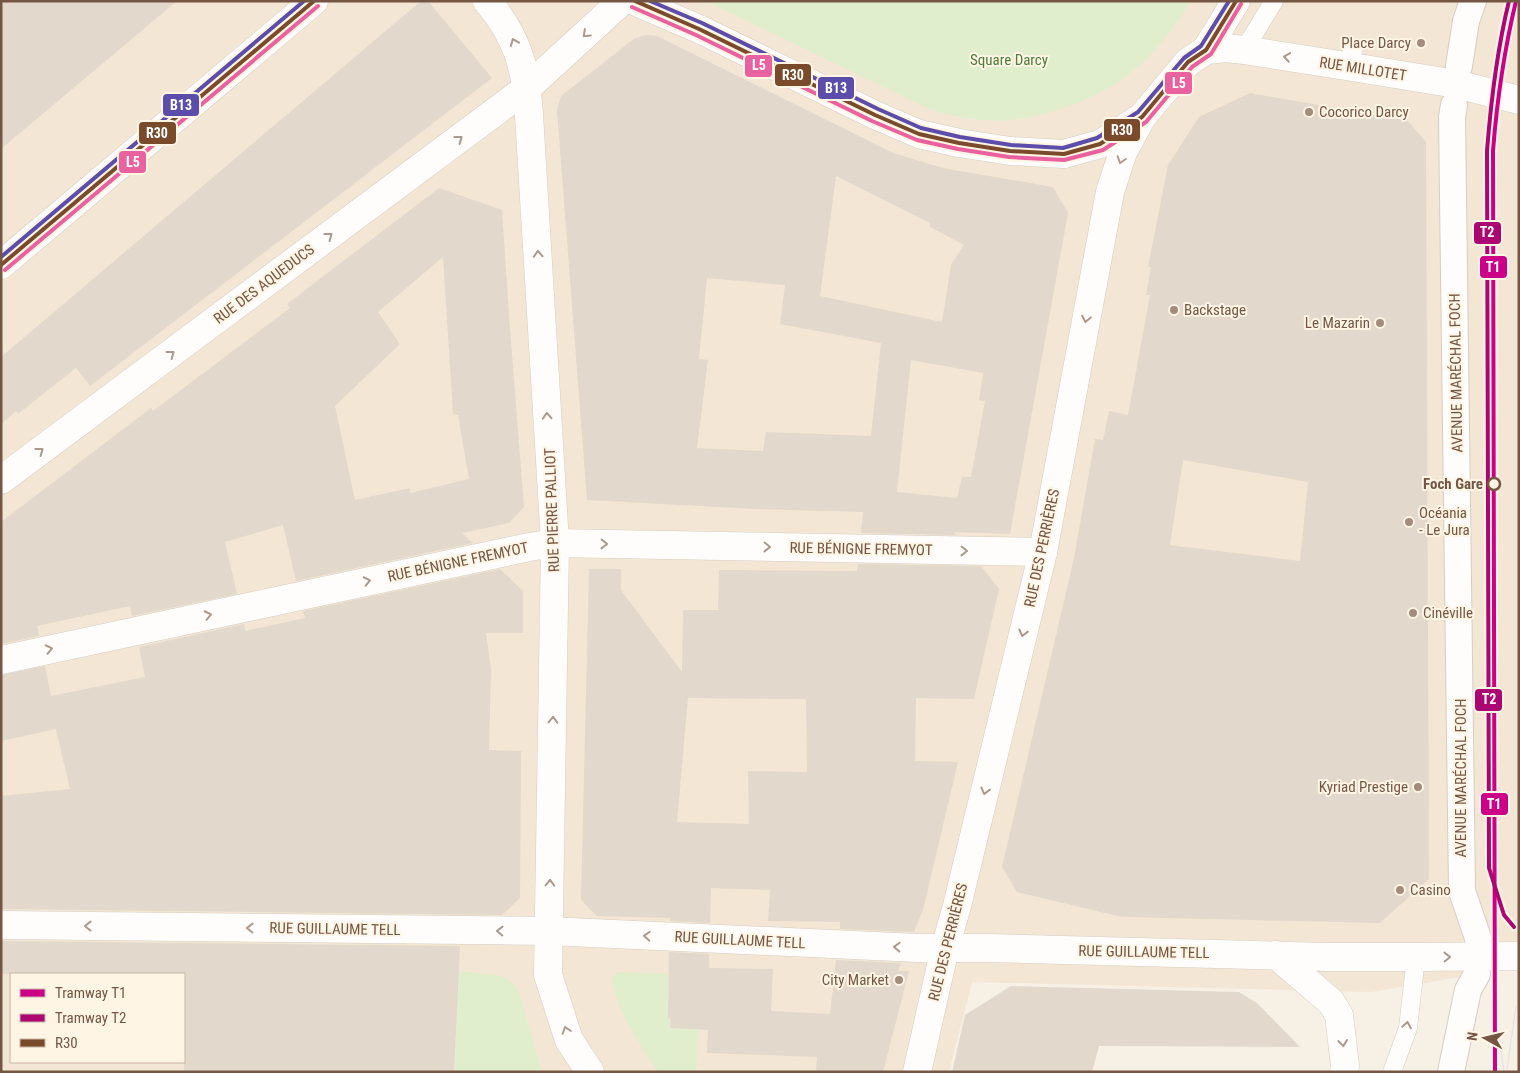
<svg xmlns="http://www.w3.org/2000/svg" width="1520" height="1073" font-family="'Roboto Condensed',sans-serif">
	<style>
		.residential { fill: #f3e6d4; fill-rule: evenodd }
		.green { fill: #e0eece }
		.building { fill: #e2d8cc; fill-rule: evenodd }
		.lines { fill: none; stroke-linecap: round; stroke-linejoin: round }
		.service-casing { stroke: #d7cdc3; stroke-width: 19 }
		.pedestrian-casing { stroke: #d7cdc3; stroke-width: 28 }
		.minor-casing { stroke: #d7cdc3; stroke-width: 29 }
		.tertiary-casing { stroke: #d7cdc3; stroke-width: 29 }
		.secondary-casing { stroke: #d7ccc1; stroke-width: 29 }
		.service { stroke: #fefdfb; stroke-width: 18 }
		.pedestrian { stroke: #fefdfb; stroke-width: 26 }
		.minor { stroke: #fefdfb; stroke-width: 28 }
		.tertiary { stroke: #fefdfb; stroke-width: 28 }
		.secondary { stroke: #fefdfb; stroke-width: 28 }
		.tram { stroke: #e3e0e2; stroke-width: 1 }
		.bus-1-casing { stroke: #fff5e5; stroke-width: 8 }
		.bus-2-casing { stroke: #fff5e5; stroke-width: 8 }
		.bus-3-casing { stroke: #fff5e5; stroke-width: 8 }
		.bus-1 { stroke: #7a4b2a; stroke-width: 4 }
		.bus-2 { stroke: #ea619f; stroke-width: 4 }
		.bus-3 { stroke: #5b4da9; stroke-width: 4 }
		.tram-1-casing { stroke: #fff5e5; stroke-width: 8 }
		.tram-2-casing { stroke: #fff5e5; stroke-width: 8 }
		.tram-1 { stroke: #c08; stroke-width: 4 }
		.tram-2 { stroke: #ab0672; stroke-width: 4 }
		.oneway { stroke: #ac998d }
		.poi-dot { fill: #a28c7c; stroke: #fff5e5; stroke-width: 2 }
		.stop-dot { fill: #fff5e5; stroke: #755644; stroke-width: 2.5 }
		.labels { text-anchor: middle; stroke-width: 4; stroke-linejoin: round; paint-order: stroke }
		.poi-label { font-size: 15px; fill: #755644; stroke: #fff5e5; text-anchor: start }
		.park-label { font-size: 15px; fill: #4d7c3b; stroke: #fff5e5 }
		.street-label { font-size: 15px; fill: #755644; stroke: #fff5e5 }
		.stop-label { font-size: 15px; font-weight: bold; fill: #755644; stroke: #fff5e5; text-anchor: end }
		.line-badge { stroke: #fff5e5; stroke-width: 2 }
		.badge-label { font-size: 14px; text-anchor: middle; font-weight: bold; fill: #fff }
	</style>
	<rect width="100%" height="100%" fill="#f6f0e5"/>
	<path class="residential" d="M1 1H1519V967L1371 992 972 982 949 1072H1ZM11 974H184V1062H11Z"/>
	<path class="green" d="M706 1H1191C1175 27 1156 52 1133 71 1101 97 1051 116 1011 120 992 122 972 119 954 116 944 114 934 110 925 107Z
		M458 971 502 976 513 983 519 992 542 1072H455Z
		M618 972 668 974V1018L671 1019 670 1028 698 1029 696 1072H658C639 1042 617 1013 612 977Z"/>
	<path class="building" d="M1 1H177L1 149Z
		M421 1H428L492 78 90 386 76 368 18 414 16 411 1 424V357Z
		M647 35 657 36 893 153 943 168 1053 187 1068 213 1010 534 954 532 956 535 861 533 863 512 756 509 587 500 557 110 561 96 635 38ZM836 176 930 223V227L964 245 951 265 942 322 820 296ZM707 278 785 285 780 324 881 343 871 436 766 432 763 451 697 448 708 360 699 359ZM911 360 983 373 979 400 985 401 971 477H962L957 498 897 492Z
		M1250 93 1408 121 1426 142 1429 879 1380 923 1122 917 1017 892 1002 867 1074 558 1095 439 1103 440 1109 411 1128 415 1150 295H1146L1151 267H1148L1168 165 1199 117ZM1183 460 1308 482 1300 561 1170 545Z
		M439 188 502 210 510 329 524 507 509 523 462 533 473 543 296 581 283 525 225 542 237 594 132 616 130 606 37 626 39 636 1 644V522L151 408 153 411 290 308 287 304ZM443 257 453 414 458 415 469 479 410 493V488L355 500 335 406 400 344 378 312Z
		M858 564 981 566 999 589 974 699 916 698 915 761 958 762 923 910 914 932 840 929V922L768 921 770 890 711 888 710 923 670 921V918L597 916 581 900 589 569H621V590L682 672 683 610H718L719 570 857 571ZM688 698 806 699 807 772 748 771 749 824 677 822Z
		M500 569 523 591V633H486L491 669 489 750 521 751 520 898 502 915 1 909V796L70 789 56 729 1 741V675L45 666 51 696 145 677 139 647 244 624 245 631 305 618 303 611Z
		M1 941 460 946 454 1072H184V974H1Z
		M669 952 709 954V968L773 969 771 1011 830 1014 836 960 901 963 898 971H909L883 1072H816L817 1057 707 1053 708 1030 670 1028 671 1019 668 1018Z
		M1011 986 1239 992 1257 1003 1300 1047 1099 1046 1092 1072H952L965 1015Z"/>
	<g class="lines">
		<defs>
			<path id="service" d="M1244 50 1274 1
				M1346 66 1354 48
				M1392 1072 1408 1028 1416 957"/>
			<path id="pedestrian" d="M1459 66 1466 21 1473 1
				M1454 105 1452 117 1462 891 1478 938
				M1451 1072 1468 990 1477 974"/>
			<path id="minor" d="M1 480 527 88 622 1
				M1 660 529 547 555 543 1043 552
				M1 925 549 931 918 948H986L1327 957H1416L1519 956
				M1276 955 1331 1002 1339 1015 1345 1066 1344 1072"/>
			<path id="tertiary" d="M487 1C518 37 526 69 529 115L555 543 548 975 569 1040 590 1072
				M634 1 699 29 875 115 919 134 959 143 1010 151 1064 154 1100 144 1142 117
				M1206 50 1226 48 1244 50 1346 66 1456 84 1519 100"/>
			<path id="secondary" d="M1 265 314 1
				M917 1072 945 948 957 906 1043 552 1110 192 1123 152 1142 117 1188 62 1206 50 1236 1"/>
		</defs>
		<use href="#service" class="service-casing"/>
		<use href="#pedestrian" class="pedestrian-casing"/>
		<use href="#minor" class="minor-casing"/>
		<use href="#tertiary" class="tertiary-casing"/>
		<use href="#secondary" class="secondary-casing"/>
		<use href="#service" class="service"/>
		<use href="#pedestrian" class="pedestrian"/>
		<use href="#minor" class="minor"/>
		<use href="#tertiary" class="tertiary"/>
		<use href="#secondary" class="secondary"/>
		<path class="tram" d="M1495 1006 1504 1072
			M1507 1069 1516 1006"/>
		<defs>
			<path id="bus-1" d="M635 1 699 29 875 115 919 134 959 143 1010 151 1064 154 1100 144 1142 117 1188 62 1206 50 1236 1
				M1 265 314 1"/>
			<path id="bus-2" d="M632 7 696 35 872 121 917 140 958 149 1009 157 1064 160 1103 150 1146 122 1192 67 1211 54 1241 4
				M5 270 318 6"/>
			<path id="bus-3" d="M650 1 702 23 878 109 921 128 960 137 1011 145 1063 148 1097 138 1138 112 1184 58 1201 46 1229 1
				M1 257 304 1"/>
		</defs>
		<use href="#bus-1" class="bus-1-casing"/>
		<use href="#bus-2" class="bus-2-casing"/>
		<use href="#bus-3" class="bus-3-casing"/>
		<use href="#bus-1" class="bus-1"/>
		<use href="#bus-2" class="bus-2"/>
		<use href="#bus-3" class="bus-3"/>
		<defs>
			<path id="tram-1" d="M1495 1072 1493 151C1497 100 1504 51 1516 1"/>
			<path id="tram-2" d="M1509 1C1497 50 1491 100 1487 151L1489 868 1504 915 1514 927"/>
		</defs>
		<use href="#tram-1" class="tram-1-casing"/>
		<use href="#tram-2" class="tram-2-casing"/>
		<use href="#tram-1" class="tram-1"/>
		<use href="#tram-2" class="tram-2"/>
	</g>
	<defs><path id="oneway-chevron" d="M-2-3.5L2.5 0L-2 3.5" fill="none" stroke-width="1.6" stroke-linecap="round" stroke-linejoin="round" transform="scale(1.25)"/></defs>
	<g class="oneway">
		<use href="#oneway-chevron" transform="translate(586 34) rotate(137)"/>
		<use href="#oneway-chevron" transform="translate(514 42) rotate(-112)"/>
		<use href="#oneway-chevron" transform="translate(1287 57) rotate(-171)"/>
		<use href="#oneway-chevron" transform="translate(459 139) rotate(-37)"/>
		<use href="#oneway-chevron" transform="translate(1121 160) rotate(108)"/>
		<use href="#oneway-chevron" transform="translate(329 236) rotate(-37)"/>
		<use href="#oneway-chevron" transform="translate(538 254) rotate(-93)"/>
		<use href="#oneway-chevron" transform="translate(1086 319) rotate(101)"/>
		<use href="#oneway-chevron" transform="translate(171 354) rotate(-37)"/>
		<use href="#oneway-chevron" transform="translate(547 416) rotate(-93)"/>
		<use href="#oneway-chevron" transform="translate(40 451) rotate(-37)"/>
		<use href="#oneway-chevron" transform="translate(604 544) rotate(1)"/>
		<use href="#oneway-chevron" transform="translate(767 547) rotate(1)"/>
		<use href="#oneway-chevron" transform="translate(964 551) rotate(1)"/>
		<use href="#oneway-chevron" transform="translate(367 581) rotate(-12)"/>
		<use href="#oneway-chevron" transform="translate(208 615) rotate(-12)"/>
		<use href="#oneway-chevron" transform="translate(1023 633) rotate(104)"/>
		<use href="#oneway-chevron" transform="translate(49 649) rotate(-12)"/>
		<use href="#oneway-chevron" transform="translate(553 720) rotate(-89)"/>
		<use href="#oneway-chevron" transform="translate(985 791) rotate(104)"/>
		<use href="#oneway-chevron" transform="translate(550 883) rotate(-89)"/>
		<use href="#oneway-chevron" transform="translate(88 926) rotate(-179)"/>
		<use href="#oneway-chevron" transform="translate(250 928) rotate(-179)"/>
		<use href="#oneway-chevron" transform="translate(500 931) rotate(-179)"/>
		<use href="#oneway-chevron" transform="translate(647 936) rotate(-177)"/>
		<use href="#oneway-chevron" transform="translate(897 947) rotate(-177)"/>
		<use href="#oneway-chevron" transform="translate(1447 957) rotate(-1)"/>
		<use href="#oneway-chevron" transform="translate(1407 1025) rotate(-80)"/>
		<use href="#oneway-chevron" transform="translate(566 1030) rotate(-108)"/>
		<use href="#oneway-chevron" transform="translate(1343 1043) rotate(83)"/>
	</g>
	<g class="poi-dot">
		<circle cx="1421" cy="43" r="5"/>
		<circle cx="1309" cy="112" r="5"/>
		<circle cx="1174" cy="310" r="5"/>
		<circle cx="1380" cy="323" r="5"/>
		<circle cx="1409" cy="522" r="5"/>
		<circle cx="1413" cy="613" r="5"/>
		<circle cx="1418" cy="787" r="5"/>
		<circle cx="1400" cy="890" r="5"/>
		<circle cx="899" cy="980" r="5"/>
	</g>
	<circle class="stop-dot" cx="1494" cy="484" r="6"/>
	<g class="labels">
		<g class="poi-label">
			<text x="1411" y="48" text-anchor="end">Place Darcy</text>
			<text x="1319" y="117">Cocorico Darcy</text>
			<text x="1184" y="315">Backstage</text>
			<text x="1370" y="328" text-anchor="end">Le Mazarin</text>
			<text x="1419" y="518">Océania<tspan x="1419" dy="17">- Le Jura</tspan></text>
			<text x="1423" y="618">Cinéville</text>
			<text x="1408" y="792" text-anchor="end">Kyriad Prestige</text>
			<text x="1410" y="895">Casino</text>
			<text x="889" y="985" text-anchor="end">City Market</text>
		</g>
		<g class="park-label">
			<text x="1009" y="65">Square Darcy</text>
		</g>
		<g class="street-label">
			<text transform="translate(1363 69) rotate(9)" y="5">RUE MILLOTET</text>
			<text transform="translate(264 284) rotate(-37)" y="5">RUE DES AQUEDUCS</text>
			<text transform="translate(1456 373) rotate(-91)" y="5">AVENUE MARÉCHAL FOCH</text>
			<text transform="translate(552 510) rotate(-92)" y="5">RUE PIERRE PALLIOT</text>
			<text transform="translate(1042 548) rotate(-78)" y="5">RUE DES PERRIÈRES</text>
			<text transform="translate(861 549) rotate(1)" y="5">RUE BÉNIGNE FREMYOT</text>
			<text transform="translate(458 562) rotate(-12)" y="5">RUE BÉNIGNE FREMYOT</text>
			<text transform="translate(1461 778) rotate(-90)" y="5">AVENUE MARÉCHAL FOCH</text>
			<text transform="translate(335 929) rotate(1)" y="5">RUE GUILLAUME TELL</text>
			<text transform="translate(740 940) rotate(3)" y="5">RUE GUILLAUME TELL</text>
			<text transform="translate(948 942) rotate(-76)" y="5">RUE DES PERRIÈRES</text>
			<text transform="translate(1144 952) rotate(1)" y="5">RUE GUILLAUME TELL</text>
		</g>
		<g class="stop-label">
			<text x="1483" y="489">Foch Gare</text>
		</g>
	</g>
	<g class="line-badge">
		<rect x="744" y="54" width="29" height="24" rx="5" fill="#ea619f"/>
		<rect x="774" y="63" width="38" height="24" rx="5" fill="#7a4b2a"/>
		<rect x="1164" y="71" width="29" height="24" rx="5" fill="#ea619f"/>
		<rect x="817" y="76" width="38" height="24" rx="5" fill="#5b4da9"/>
		<rect x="162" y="93" width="38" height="24" rx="5" fill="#5b4da9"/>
		<rect x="1103" y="118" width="38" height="24" rx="5" fill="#7a4b2a"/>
		<rect x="138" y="121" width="39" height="24" rx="5" fill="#7a4b2a"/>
		<rect x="118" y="150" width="29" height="24" rx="5" fill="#ea619f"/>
		<rect x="1473" y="221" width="29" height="24" rx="5" fill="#ab0672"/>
		<rect x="1479" y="255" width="29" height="24" rx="5" fill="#c08"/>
		<rect x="1474" y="688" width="29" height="24" rx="5" fill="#ab0672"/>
		<rect x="1480" y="792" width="29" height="24" rx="5" fill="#c08"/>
	</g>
	<g class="badge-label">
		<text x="759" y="70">L5</text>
		<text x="793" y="80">R30</text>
		<text x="1179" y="88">L5</text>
		<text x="836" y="93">B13</text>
		<text x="181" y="110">B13</text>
		<text x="1122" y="135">R30</text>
		<text x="157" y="138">R30</text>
		<text x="133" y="167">L5</text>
		<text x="1487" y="237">T2</text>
		<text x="1493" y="272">T1</text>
		<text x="1489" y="704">T2</text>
		<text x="1494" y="809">T1</text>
	</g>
	<rect width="1520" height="1073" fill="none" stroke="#755644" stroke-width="5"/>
	<rect x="10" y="973" width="175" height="90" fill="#fff5e5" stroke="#c8b5a5"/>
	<rect x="20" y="989" width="25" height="8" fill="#cc0088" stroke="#c8b5a5"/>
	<text x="55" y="998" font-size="15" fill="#755644">Tramway T1</text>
	<rect x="20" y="1014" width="25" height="8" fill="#ab0672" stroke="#c8b5a5"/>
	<text x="55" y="1023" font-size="15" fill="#755644">Tramway T2</text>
	<rect x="20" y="1039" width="25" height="8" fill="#7a4b2a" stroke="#c8b5a5"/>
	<text x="55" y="1048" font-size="15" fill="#755644">R30</text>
	<g transform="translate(1485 1038) rotate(278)" stroke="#fff5e5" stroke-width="4" paint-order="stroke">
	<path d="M0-4L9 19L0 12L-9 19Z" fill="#755644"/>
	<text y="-8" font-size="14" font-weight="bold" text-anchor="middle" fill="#755644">N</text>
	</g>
</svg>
